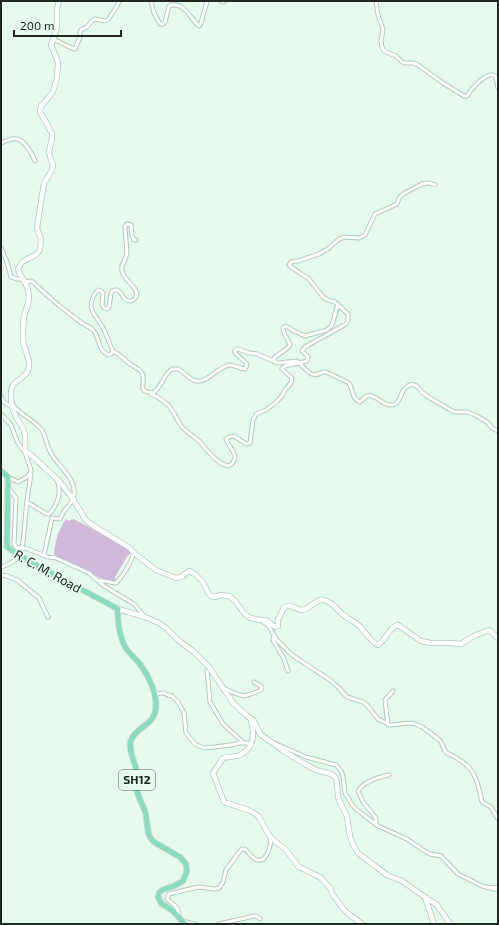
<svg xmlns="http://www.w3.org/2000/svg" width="499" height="925" font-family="'Exo 2',sans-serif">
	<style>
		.green { fill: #d0b9db }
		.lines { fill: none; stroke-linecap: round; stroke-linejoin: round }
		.street-casing { stroke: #b4c8be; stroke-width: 5 }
		.secondary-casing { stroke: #b4c8be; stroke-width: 6 }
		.primary-casing { stroke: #dbdcdc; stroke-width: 7 }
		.street { stroke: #fff; stroke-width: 3 }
		.secondary { stroke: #fff; stroke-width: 4.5 }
		.primary { stroke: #89dcbd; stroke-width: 5 }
		.labels { text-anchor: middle; stroke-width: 4; stroke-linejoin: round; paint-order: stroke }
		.shield { fill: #e6fbf0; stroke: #5b6760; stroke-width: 1 }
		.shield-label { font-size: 12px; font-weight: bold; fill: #1f2723 }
		.street-label { font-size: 13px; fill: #1f2723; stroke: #e6fbf0 }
	</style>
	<rect width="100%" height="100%" fill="#e6fbf0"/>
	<path class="green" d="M66 519 69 521 70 520 74 519 130 549 132 553 128 555 115 577V578L116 581 109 582 54 555C55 542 58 530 66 519Z"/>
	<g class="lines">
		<defs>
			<path id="street" d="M151 1 154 13 160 24H163L165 22 169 6C184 0 190 19 199 26L201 23 207 1
				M221 1 223 2 225 1
				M376 1 378 15 383 29 381 41 382 47 384 51 396 56 402 62 405 63H413L418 65 443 83 464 96H467C471 89 482 77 490 75 493 74 493 75 496 77L498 88
				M53 41 55 40 74 49H75L80 37V33L81 30 87 27 92 21 95 19 105 21 108 20 117 6 119 1
				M1 143C6 141 12 138 17 139 25 141 32 154 35 161
				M136 240H134L132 236 131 225 127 224 125 227 127 254 122 266V271L124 276 135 289 137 294C136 298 135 300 131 301 123 302 123 294 119 291 118 290 117 290 116 290L112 291 111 294 109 307 107 309 104 308 102 305 103 293 101 291 98 290C94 294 91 301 91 307 92 313 100 322 103 328 106 333 111 348 113 351 114 352 116 353 118 354 122 357 126 361 130 364 134 367 140 369 142 373 147 381 135 392 153 393 162 387 163 375 172 369 173 369 177 369 178 369 185 372 189 380 196 381 208 383 218 366 230 365 235 365 240 369 245 369L247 365 246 363 235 353V350L238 349 249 353 257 354 278 363 297 361C306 368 310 380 323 372H326L349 383C353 390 352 399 360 402 362 400 365 397 367 396 374 393 382 405 390 405 403 405 398 391 408 386 409 385 411 384 414 385 418 385 420 391 423 393 432 400 443 405 452 411L456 412H467L475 415 487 422 492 428 498 431
				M1 248 7 262 11 277 17 279H23
				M25 282 31 281 34 283C48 297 63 309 79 321 83 324 88 326 92 329 101 337 96 349 108 355L111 354 113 351
				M274 362V358C279 353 286 351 290 345 288 338 283 335 283 328L286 326 294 331 305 336 327 330 332 325 338 304
				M151 394C158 397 164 401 169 406 174 412 177 420 182 427 187 432 193 436 199 441 204 446 222 472 232 464 233 463 234 460 235 458 235 452 228 445 226 439L229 437 234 436 246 444 250 443 253 420 256 414 266 410 274 404 281 397 285 390 291 383 292 378 282 369 285 366 307 361 308 357 302 351 305 347 346 324 348 320V314L335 302 328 300 323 297 309 279 294 269 289 265 291 262 298 261 319 254 329 248 338 240 344 237 359 238 365 235 375 214 397 204 399 198 403 194 422 184 429 183 435 185
				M1 396 4 402 12 407
				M13 405C20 415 33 419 41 429 46 435 46 444 50 451 56 466 80 479 73 499 72 503 67 507 64 511 63 513 61 516 60 519L52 518
				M1 414 11 425 17 441 21 448 25 452 31 470V472L27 477 18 482 8 477
				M8 487 16 498 14 544 18 549
				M27 503 30 504 47 514H49C58 505 62 492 57 480
				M21 547H22C25 532 25 516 27 501 28 492 30 482 31 472
				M15 553 19 548H25L48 557 56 558 89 573 104 586 134 604 144 616
				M44 555 52 518
				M1 567C8 565 16 561 19 555
				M1 575 7 576 17 580 39 598 48 617
				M98 581C104 580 110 583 116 583 124 575 130 564 134 553
				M262 621 268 625 277 640 292 655 330 680 339 688 347 697 363 702 367 705 378 719 390 725 410 723 415 724 422 727 437 738 441 742 445 751 447 753C450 755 455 756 458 759 476 769 478 784 482 802L484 803 491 807 498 819
				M274 636 273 640 284 659 288 671
				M207 671 210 702 223 724 244 743
				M225 689C243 696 241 699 261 690L262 688 261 686 254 682
				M154 694 164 693 168 695 172 696 178 702 184 713 186 733 195 744 199 746 205 748 231 745 239 743H251
				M388 725 385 700 393 691
				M274 743 306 757 336 765 341 771 343 776 345 793 353 806 357 810 378 826 407 839 423 850 430 854 441 856 458 874 482 886 498 890
				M376 824V818L363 802 358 791C364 781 379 777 389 775
				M490 888 498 887
				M179 917C179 906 174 905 167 899L169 894 198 887 215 889 219 888 223 882 226 870 240 851 242 849H245C249 853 252 858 257 860 267 863 271 845 271 838
				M182 921 195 924
				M219 924 254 916H256L260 919"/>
			<path id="secondary" d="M59 1 57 9V27L51 45 58 62 57 78 53 91 49 97 41 106 40 112 47 124 52 134V138L49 152 50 156 53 166 51 172 44 183 38 221 37 228 41 239 40 250 37 254 22 262 18 269C20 277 27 282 28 291 31 300 26 308 24 317 23 324 23 332 23 339 23 348 30 356 29 365 29 380 10 378 11 394 11 401 12 409 15 415 17 420 22 425 24 431 26 437 25 445 25 452L29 453 60 482 73 499 86 520 92 525 130 548 134 553 156 570 176 578 181 577 189 571 195 574 203 582 207 591 211 596 214 597 221 595 229 596 235 601 245 614 250 618 268 621 271 624 275 627 278 626V620L284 607C294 604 294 609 302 610 309 610 317 598 324 600 333 602 339 612 346 617 351 620 357 623 361 628 366 633 371 642 378 645 386 640 389 627 398 625L421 641 431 643H450L461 644 474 636 489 630 498 638
				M118 609 145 617 159 623 166 628 178 640 194 652 209 667 233 703 246 715 254 721 260 734 285 752 303 763 316 770 331 774 335 777 337 782 338 797 347 817 350 836 353 845 358 853 387 875 402 881 425 897 434 924
				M251 721C255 733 254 747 242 754 237 757 229 757 223 758L213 773 224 802 251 811 258 816 271 838 285 849 299 867 320 877 330 888 333 895 345 911 362 924
				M425 897 437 905 450 924"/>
			<path id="primary" d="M1 471 8 477 7 547 32 563 118 609C117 621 120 640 127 650 131 655 136 659 140 664 148 675 155 689 156 703 157 726 137 725 131 740 128 750 134 759 136 769 137 776 136 784 137 791 139 798 142 804 145 811 147 819 147 827 149 835 150 838 152 840 154 842L180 857 186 864 187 871 183 881 174 886 162 890 159 893 158 897 160 901 162 904 173 911 185 924"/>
		</defs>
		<use href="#street" class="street-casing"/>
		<use href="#secondary" class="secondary-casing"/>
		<use href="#primary" class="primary-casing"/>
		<use href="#street" class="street"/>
		<use href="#secondary" class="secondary"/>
		<use href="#primary" class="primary"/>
	</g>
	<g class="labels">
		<rect class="shield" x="119" y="770" width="36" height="20" rx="3"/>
		<g class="shield-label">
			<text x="137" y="784">SH12</text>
		</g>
		<g class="street-label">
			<text transform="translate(48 571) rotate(29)" y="5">R. C. M. Road</text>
		</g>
	</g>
	<rect width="499" height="925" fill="none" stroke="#1f2723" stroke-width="4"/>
	<path d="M14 30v6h107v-6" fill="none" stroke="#1f2723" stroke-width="2"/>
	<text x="20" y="30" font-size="12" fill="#1f2723" stroke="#e6fbf0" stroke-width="3" paint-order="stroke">200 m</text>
</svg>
